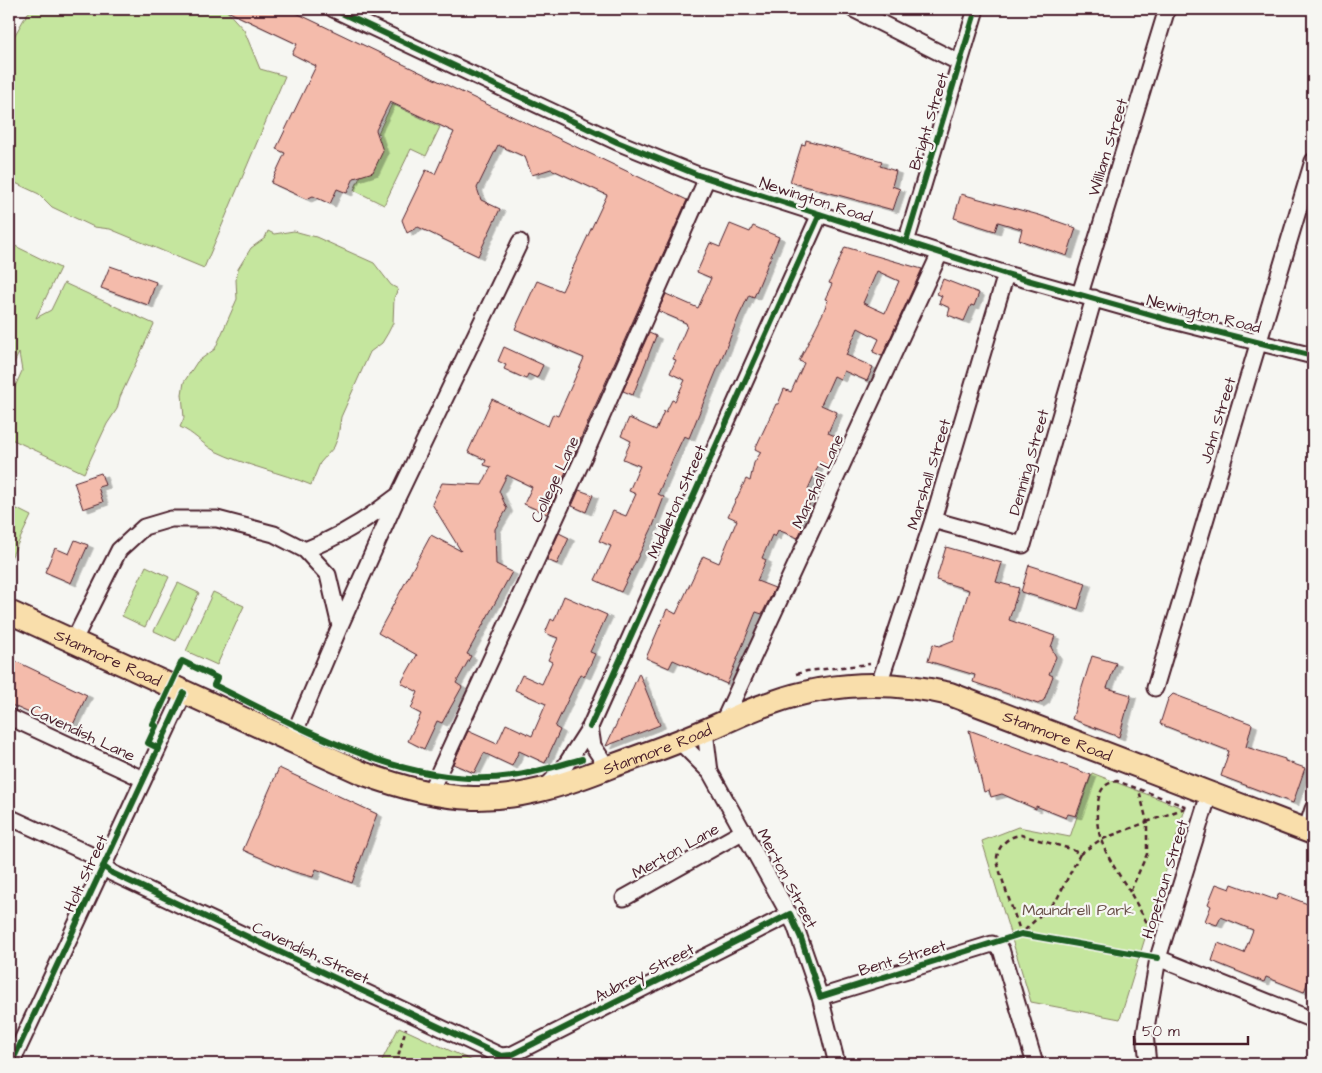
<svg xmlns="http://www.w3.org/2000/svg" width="1322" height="1073" font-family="'Architects Daughter',sans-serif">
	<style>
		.green { fill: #c5e69e; stroke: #888264 }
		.building { fill: #f4bbab; stroke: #4a1f2b; fill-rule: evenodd; filter: url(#shadow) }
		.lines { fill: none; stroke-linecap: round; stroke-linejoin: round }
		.minor-casing { stroke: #4a1f2b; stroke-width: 19 }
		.highway-casing { stroke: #4a1f2b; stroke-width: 26 }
		.path { stroke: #4a1f2b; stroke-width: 2.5; stroke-dasharray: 5 4; stroke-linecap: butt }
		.minor { stroke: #f6f6f2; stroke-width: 15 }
		.highway { stroke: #f9deab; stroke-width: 22 }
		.path-bridge { stroke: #4a1f2b; stroke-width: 2.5; stroke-dasharray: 5 4; stroke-linecap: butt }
		.cycleway-casing { stroke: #f6f6f2; stroke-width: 9 }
		.cycleway { stroke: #1b5e20; stroke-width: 6 }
		.labels { text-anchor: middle; stroke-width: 4.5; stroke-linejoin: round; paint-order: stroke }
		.street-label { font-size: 16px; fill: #4a1f2b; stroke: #f6f6f2 }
		.park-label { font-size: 16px; fill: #695148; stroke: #f6f6f2 }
	</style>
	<defs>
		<filter id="shadow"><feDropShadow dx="5.5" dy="3" stdDeviation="0" flood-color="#0004"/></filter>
	</defs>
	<rect width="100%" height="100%" fill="#f6f6f2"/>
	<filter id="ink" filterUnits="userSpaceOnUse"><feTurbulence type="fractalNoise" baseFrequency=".02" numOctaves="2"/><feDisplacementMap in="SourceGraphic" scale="10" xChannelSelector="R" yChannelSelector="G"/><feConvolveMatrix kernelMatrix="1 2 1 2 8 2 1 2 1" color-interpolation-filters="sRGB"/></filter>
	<g filter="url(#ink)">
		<path class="green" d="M33 9H225L244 30 260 69 285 76 204 268 110 229 94 227 52 207 39 194 9 180V45L27 14Z
			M392 104 440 127 426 156 411 149 384 205 354 190 380 135 378 133Z
			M268 231 274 234 294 231 316 237 374 263 391 285 398 289 394 298 393 323 388 333 382 343 370 352 341 417 338 437 334 447 320 463 311 485C280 472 246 466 215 451 202 444 194 433 180 427L184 418 182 394 184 382 197 362 215 349 237 299 236 280 238 269 251 248 265 238Z
			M9 243 60 268 36 318 51 310 64 283 154 324 120 397 117 409 107 424 84 473 9 438V400L22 371 19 353 9 373Z
			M9 505 31 516 9 562Z
			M146 566 169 577 145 627 122 616Z
			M178 583 199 593 176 641 154 631Z
			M213 592 244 606 217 665 186 651Z
			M1092 773 1185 809 1120 1019 1031 1002 982 841 1018 827 1070 837Z
			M399 1027 479 1064H380Z"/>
		<path class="building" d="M223 9H288L687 200 547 514 524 504 532 487 507 475 499 491 507 509 495 529 496 564 512 572 467 654 471 656 456 683 462 687 442 723 437 721 424 749 408 741 421 714 411 709 418 692 401 683 417 655 378 633 431 535 461 551 432 504 442 483 482 485 491 467 484 465 486 460 468 452 492 399 548 426 553 414 558 416 584 358 515 329 537 281 562 291 607 195 551 169 532 175 525 157 498 145 477 188 481 200 500 209 478 256 418 227 407 233 402 220 426 170 435 174 454 132 390 102 376 130 383 151 373 172 354 178 347 193 337 189 330 204 313 196 306 199 271 183 285 153 276 149 316 66 292 54 297 44Z
			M806 140 882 161 880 166 896 171 892 186 900 189 893 210 790 182 802 144 805 145Z
			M961 194 1039 215 1076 228 1067 256 1019 240 1022 229 998 222 995 231 954 218Z
			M730 224 750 232 753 226 779 237 754 297 749 295 739 316 689 438 684 436 673 459 658 494 664 497 653 526 621 592 595 580 611 546 599 541 613 511 626 516 636 494 629 491 640 466 623 459 631 441 621 436 629 418 656 430 664 411 666 412 672 400 675 401 685 380 670 373 676 360 673 359 687 326 686 323 658 311 666 294 698 308 711 278 697 272 710 243 720 247Z
			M845 247 922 269 882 356 873 352 879 339 858 328 846 355 873 367 867 381 844 371 840 379 834 376 821 405 837 412 828 433 842 439 831 467 820 462 808 489 815 492 800 525 803 526 798 538 778 530 775 537 772 535 762 558 766 560 757 581 775 588 762 614 756 612 727 684 673 660 669 668 646 658 667 609 676 614 703 556 719 563 737 520 728 516 746 479 750 481 754 463 761 452 755 449 776 404H778L784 389 791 392 804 363 799 361 823 313 828 300 825 299 832 284 829 283ZM877 271 899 281 885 313 863 303Z
			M110 266 156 282 148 305 101 288Z
			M943 279 979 293 974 306 971 305 964 321 948 315 950 308 939 303 942 296 937 294Z
			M649 333 656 336 633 395 623 391Z
			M504 347 543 365 537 378 528 374 526 379 504 369 506 365 498 361Z
			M101 473 105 485 98 487 103 502 83 509 74 482Z
			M579 490 593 495 586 512 572 506Z
			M559 533 569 538 557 564 547 560Z
			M75 540 88 545 71 583 45 572 55 548 69 554Z
			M946 547 1002 563 996 582 1019 588 1009 620 1055 636 1051 647 1056 657 1049 674 1053 676 1044 700 1038 704 973 682 975 675 928 661 933 644 939 646 954 640 969 590 936 580Z
			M1029 565 1086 583 1078 609 1021 592Z
			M564 596 607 615 590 652 595 654 585 676 580 674 555 727 560 730 545 763 519 751 512 766 484 753 474 773 453 764 468 731 497 744 506 724 532 736 546 704 515 690 522 675 542 684 552 662 548 660 558 638 545 633 551 619 554 621Z
			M1092 656 1116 663 1107 688 1131 695 1119 737 1072 719Z
			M9 658 87 695 70 731 9 704Z
			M639 673 660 725 606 746 625 706Z
			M1173 694 1252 724 1246 747 1285 759V761L1305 768 1293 803 1221 776 1229 751 1160 724 1168 699Z
			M969 730 1091 775 1076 816 1068 814 1066 818 1036 806V809L1002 794 991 797 989 790 984 792Z
			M279 768 377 814 352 883 316 869 313 877 291 871 243 850Z
			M1216 884 1230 889 1232 884 1276 900 1279 893 1313 906V968L1304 992 1266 977 1264 982 1212 961 1218 943 1244 953 1253 930 1221 917 1217 925 1205 921 1211 906 1208 904Z"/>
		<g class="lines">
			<defs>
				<path id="minor" d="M333 9 617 142 698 175 1006 274 1169 320 1313 356
					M853 9 960 63
					M906 242 976 9
					M1080 294 1167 9
					M933 520 1023 545 1094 298
					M305 550C340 537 368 519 396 497
					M340 626 398 496 520 242
					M73 642 119 550 144 527 171 519H217L274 534 305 550 328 575 340 626 291 741
					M879 684 933 520 1006 274
					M1155 688 1313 161
					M9 717 143 779
					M723 722 940 253
					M590 727 593 746 608 768
					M705 731 710 772
					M679 741 710 772 795 925 820 997 837 1064
					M545 788 563 769 590 727 820 214
					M430 792 586 452 707 178
					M9 817 89 854 112 873 501 1056 511 1055 790 914
					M1306 831 1313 809
					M624 898 744 831
					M1158 958 1313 1020
					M820 997 992 944 1001 949 1035 1064
					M11 1064 184 693
					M1148 1064 1145 1034 1158 958 1209 794"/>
				<g id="highway">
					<path id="s1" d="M9 612 362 773C397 786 435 797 473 798 522 799 567 784 612 766 643 755 674 744 704 731 726 722 748 710 771 703 829 682 889 680 950 694L1313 833"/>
				</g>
			</defs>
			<use href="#minor" class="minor-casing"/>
			<use href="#highway" class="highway-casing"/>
			<path class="path" d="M182 661 209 674
				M796 674 807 671 870 664
				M1080 854 1057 899 1021 934C1017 920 997 869 997 858 998 845 1009 836 1021 835L1071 849 1080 854 1100 840 1147 822 1139 790
				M1130 892C1112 863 1092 838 1098 802 1100 789 1105 783 1117 781L1190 808
				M1151 930 1130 892 1147 854V822L1188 807
				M396 1064 406 1028"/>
			<use href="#minor" class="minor"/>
			<use href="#highway" class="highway"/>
			<path class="path-bridge" d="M157 714 182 661"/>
			<defs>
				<path id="cycleway" d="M333 9 617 142 698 175 1006 274 1169 320 1313 356
					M906 242 976 9
					M590 727 820 214
					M158 748 148 743 156 726 153 724 182 661 217 678 214 685C304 729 408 791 512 776 536 773 559 765 582 759
					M103 866 112 873 501 1056 511 1055 790 914 801 938 820 997 1021 934 1158 958
					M11 1064 184 693"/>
			</defs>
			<use href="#cycleway" class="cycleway-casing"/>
			<use href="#cycleway" class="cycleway"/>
		</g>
	</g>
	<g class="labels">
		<g class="street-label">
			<text transform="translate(928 121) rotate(-73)" y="6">Bright Street</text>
			<text transform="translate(1107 147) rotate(-73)" y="6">William Street</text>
			<text transform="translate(816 199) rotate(18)" y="6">Newington Road</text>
			<text transform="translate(1204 313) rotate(14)" y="6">Newington Road</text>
			<text transform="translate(1217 420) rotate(-73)" y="6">John Street</text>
			<text transform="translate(1028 462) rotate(-74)" y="6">Denning Street</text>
			<text transform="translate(928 474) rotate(-73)" y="6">Marshall Street</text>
			<text transform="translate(554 479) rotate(-65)" y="6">College Lane</text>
			<text transform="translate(817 481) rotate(-65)" y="6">Marshall Lane</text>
			<text transform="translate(676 501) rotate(-66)" y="6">Middleton Street</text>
			<text dy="6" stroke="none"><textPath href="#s1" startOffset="109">Stanmore Road</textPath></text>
			<text transform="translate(83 732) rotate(25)" y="6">Cavendish Lane</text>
			<text dy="6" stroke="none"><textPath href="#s1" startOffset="1114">Stanmore Road</textPath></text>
			<text dy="6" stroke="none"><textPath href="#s1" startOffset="694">Stanmore Road</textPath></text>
			<text transform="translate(675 850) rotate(-29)" y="6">Merton Lane</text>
			<text transform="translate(85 873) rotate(-65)" y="6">Holt Street</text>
			<text transform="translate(788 878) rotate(62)" y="6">Merton Street</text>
			<text transform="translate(1164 879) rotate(-73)" y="6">Hopetoun Street</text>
			<text transform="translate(311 952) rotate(25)" y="6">Cavendish Street</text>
			<text transform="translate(902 957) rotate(-17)" y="6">Bent Street</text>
			<text transform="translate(644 972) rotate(-27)" y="6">Aubrey Street</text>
		</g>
		<g class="park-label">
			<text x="1078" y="915">Maundrell Park</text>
		</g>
	</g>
	<rect width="1322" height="1073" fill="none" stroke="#f6f6f2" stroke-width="30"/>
	<rect x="15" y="15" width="1292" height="1043" fill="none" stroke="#4a1f2b" stroke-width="2" filter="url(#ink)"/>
	<path d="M1134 1036v8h114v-8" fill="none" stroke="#4a1f2b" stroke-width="2.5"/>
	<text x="1142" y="1036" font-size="15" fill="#4a1f2b" stroke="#f6f6f2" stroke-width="4" paint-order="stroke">50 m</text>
</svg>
